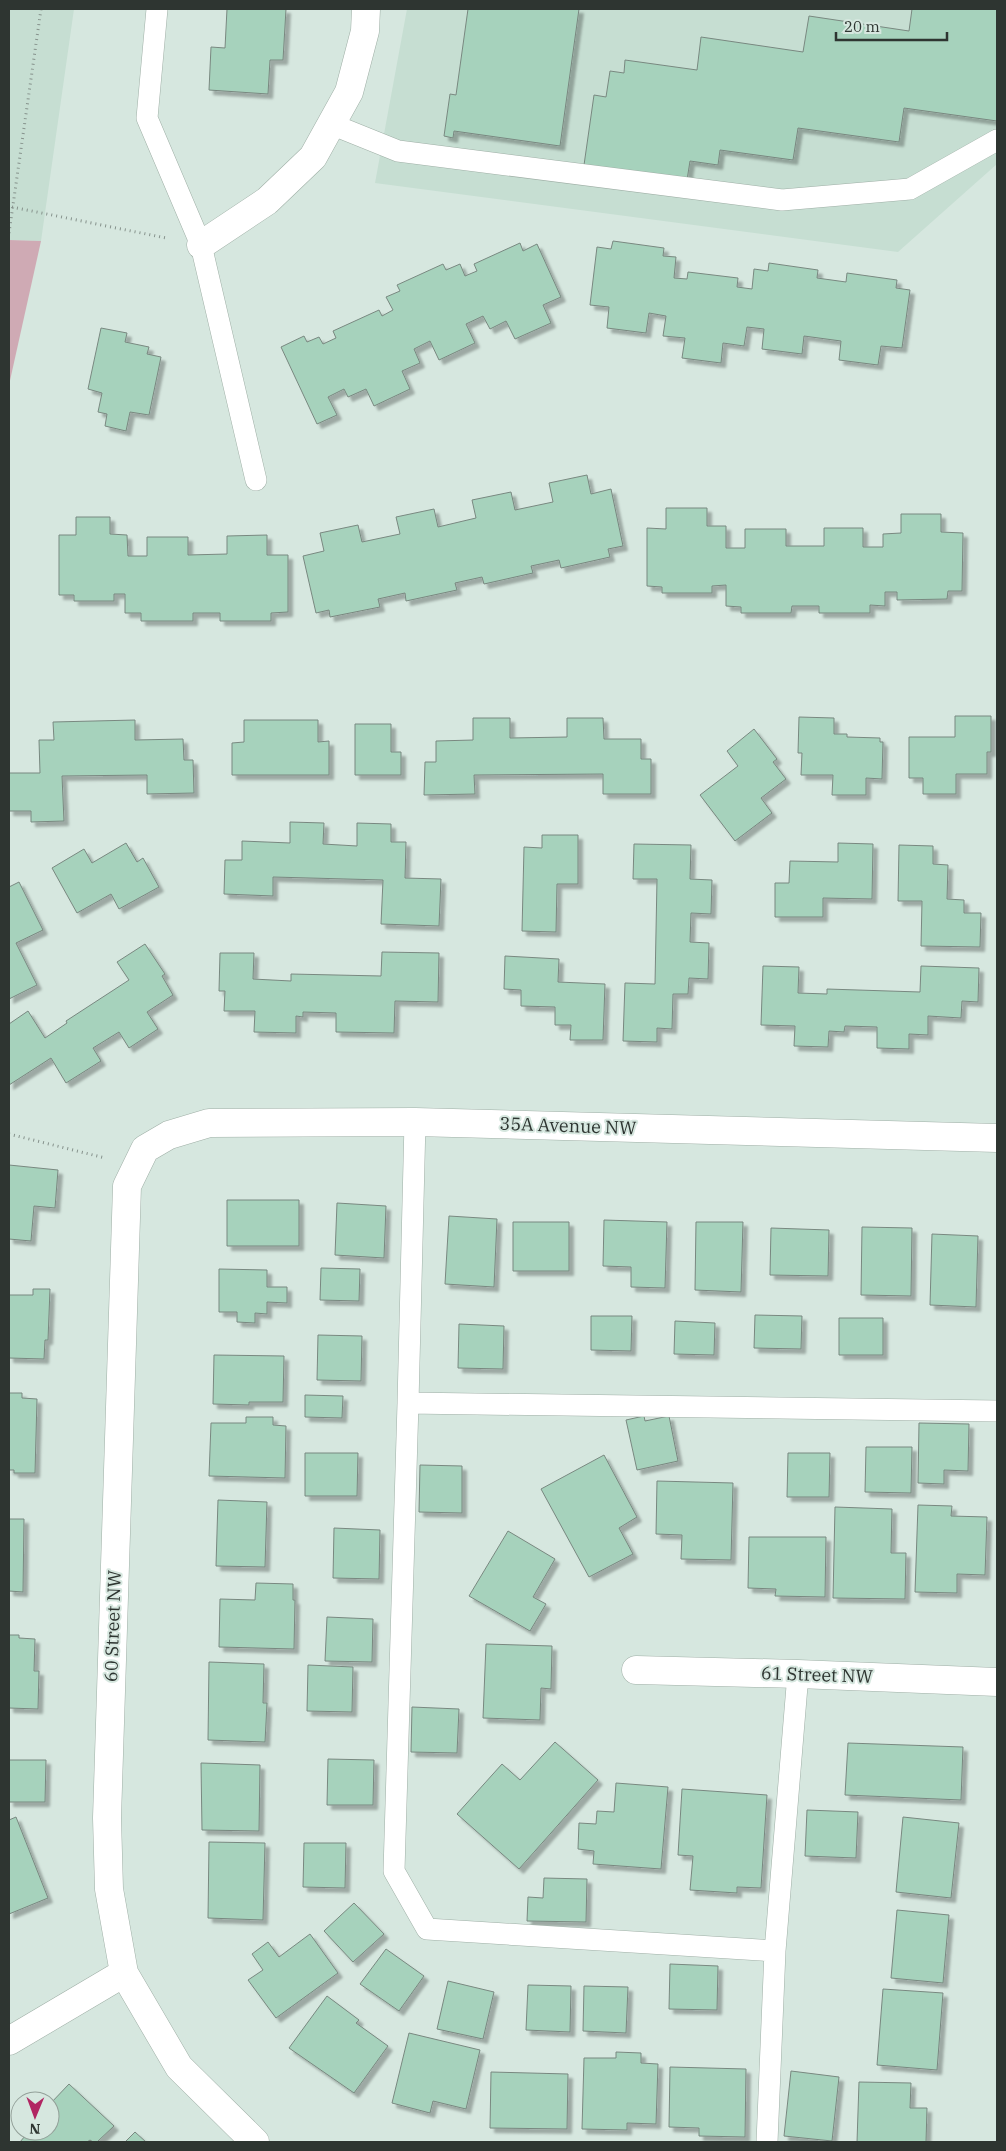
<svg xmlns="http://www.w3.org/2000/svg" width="1006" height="2151" font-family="'IBM Plex Serif',serif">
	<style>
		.built { fill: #c6ded2 }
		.green { fill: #cfaab4 }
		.building { fill: #a6d2bc; stroke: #798880; filter: url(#shadow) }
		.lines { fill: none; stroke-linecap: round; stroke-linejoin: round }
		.service-casing { stroke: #9fafa6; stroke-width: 22 }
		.minor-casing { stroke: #9fafa6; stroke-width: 29 }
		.path { stroke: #86928c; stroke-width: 3; stroke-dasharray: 1 4; stroke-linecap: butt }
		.service { stroke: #fff; stroke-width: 21 }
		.minor { stroke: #fff; stroke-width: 28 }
		.labels { text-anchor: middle; stroke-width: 4; stroke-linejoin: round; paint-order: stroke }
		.street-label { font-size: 18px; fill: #2e3531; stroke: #d6e7df }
	</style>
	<defs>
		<filter id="shadow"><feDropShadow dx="4.5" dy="4.5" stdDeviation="1" flood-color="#0004"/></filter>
	</defs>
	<rect width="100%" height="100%" fill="#d6e7df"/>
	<path class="built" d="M9 9H74L41 241 9 240Z
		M407 9H997V164L898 252 375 183Z"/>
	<path class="green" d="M9 240 41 241 9 385Z"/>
	<path class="building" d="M227 9H286L283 60H270L268 94 209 90 211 47 225 48Z
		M468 9H579L560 146 454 131 453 138 444 136 450 94 456 95Z
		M912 9H997V121L904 108 899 142 798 128 793 160 720 150 718 165 690 161 687 180 584 165 594 95 606 97 610 71 624 73 625 60 697 70 701 37 803 52 809 16 909 31Z
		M613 241 664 248 663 256 676 257 674 278 687 279 688 272 738 278 737 287 752 289 754 269 768 271 769 263 818 270 817 278 846 282 847 273 897 280 896 288 910 290 902 348 881 346 878 365 839 360 841 341 804 336 802 354 762 349 764 329 747 327 744 346 723 343 721 363 682 358 685 338 663 336 666 316 649 313 646 333 607 328 609 307 590 305 597 247 611 249Z
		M520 243 523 251 537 244 561 297 543 305 551 323 515 339 506 321 490 329 483 316 466 324 475 343 439 360 430 341 414 349 420 363 402 371 410 389 374 406 366 389 348 397 344 389 328 397 337 415 317 424 281 347 304 336 307 342 319 337 323 344 336 338 333 331 379 310 382 316 393 310 386 297 400 291 397 285 443 264 446 270 460 264 465 276 477 271 474 264Z
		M101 328 127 333 125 342 149 347 147 354 161 357 149 415 130 412 126 431 105 426 107 414 98 412 102 393 88 389Z
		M587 475 591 494 611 489 623 546 608 549 610 557 561 568 559 560 531 566 533 573 484 584 482 577 455 583 457 590 406 601 405 593 378 599 380 607 330 617 329 610 316 613 303 556 324 551 320 533 358 525 362 542 400 534 396 517 434 509 438 527 476 518 472 500 511 492 515 510 553 502 549 483Z
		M666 508H707V526H726V548H745V529H786V546H824V528H863V547H883V534L901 533V514H941V532L963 533 962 591H948L947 599 897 600V592H885V606L870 605V613H819V606H792L791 613H741V607L726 606V585L712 586V593H662V587L647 586V528L666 529Z
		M76 517H110V534L127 535 128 556H147V537H188V555L227 554V536L267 535V555H288V612L271 613V621H220V613H193V621H141V613H125V594H114V601H74V595H59V535H76Z
		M955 716H991V752H987V774H956V794H923V778H909V737H955Z
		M799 717 834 718V734H847V737L880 738V742H883L882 779 866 778V795H832L833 775H801L802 753H798Z
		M473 718H510V738L567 737V718H603L604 739H641V759H651V794H603V774L474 775 475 794 424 795 425 762H436V741L473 740Z
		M135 720V740L183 739 184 760H193L194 793 147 794V775L62 776 64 821 31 822V811H9V773H40L39 740H54L53 722Z
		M244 720H318V742L329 741V775H232V743L244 742Z
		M355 724H391V752H401V775H355Z
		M754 729 777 759 773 762 786 779 761 798 772 813 735 841 700 795 738 766 727 751Z
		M290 822 324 823 323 844 357 846V823L391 824V842H406L405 878 441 879 439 926 381 924 383 880 273 877V896L224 894 225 860H242V841L290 843Z
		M542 835H578V884H557L556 932 522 931 524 847 542 848Z
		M126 843 137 862 143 858 159 887 119 909 111 894 77 913 52 868 84 849 92 863Z
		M838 843 873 844 872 899 823 898V917H775V883H789L790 861 838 862Z
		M634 844 691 845 690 879 712 880 711 914 691 913 690 942 709 943 708 979 689 978 688 994H673L672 1029 657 1028V1042L623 1041 625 983 655 984 657 879H633Z
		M899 845 933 846V864L948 865 947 899 964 900V913H981L980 947 921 946 922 901H898Z
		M19 882 43 930 16 943 37 985 9 999V887Z
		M145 944 165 974 162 976 173 995 147 1012 158 1029 129 1048 119 1032 93 1048 101 1061 66 1083 51 1058 9 1085V1024L28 1011 45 1038 67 1023 66 1021 129 980 117 962Z
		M382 952 439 953 438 1002 395 1001 394 1033 336 1032V1013L303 1012V1017L296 1016V1033L254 1032 255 1011H224L225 991H219L220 953H254L253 979 291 981V974L381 976Z
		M505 956 559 959 558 982 605 984 603 1040H570L571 1025H555V1007L521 1006V990L504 989Z
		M763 966 799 967 798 993 827 994V989L920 992 921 966 979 968 978 1002 962 1001 961 1018 928 1016V1035L909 1034V1049L877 1048V1027L845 1026 844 1032 829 1031 828 1047 794 1046 795 1026 761 1025Z
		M9 1165 58 1170 55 1208 34 1206 31 1241 9 1239Z
		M227 1200H299V1246H227Z
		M337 1203 386 1206 384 1258 335 1255Z
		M449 1216 497 1219 494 1287 445 1284Z
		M604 1220 667 1222 665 1288 631 1287V1267L603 1266Z
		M513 1222H569V1271H513Z
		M696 1222H743L741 1292 695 1290Z
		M862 1227 912 1228 911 1296 861 1295Z
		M771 1228 829 1230 828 1276 770 1275Z
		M932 1234 978 1236 976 1307 930 1305Z
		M321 1268 360 1269 359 1301 320 1300Z
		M219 1269 267 1270V1287H287V1303L267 1302V1314L255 1313V1323L237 1322V1312H219Z
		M33 1289H50L48 1340H45L44 1359 9 1358V1295H33Z
		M755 1315 802 1316 801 1349 754 1348Z
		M591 1316H632L631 1351 591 1350Z
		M839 1318H883V1355H839Z
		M675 1321 715 1323 714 1355 674 1354Z
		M459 1324 504 1326 503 1369 458 1368Z
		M318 1335 362 1336 361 1381 317 1380Z
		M214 1355 284 1356 283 1402H249V1405L213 1404Z
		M9 1393H22V1398L37 1399 35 1473H14V1470H9Z
		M305 1395 343 1396 342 1418 305 1417Z
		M644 1416 645 1421 669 1416 678 1461 637 1470 626 1420Z
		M246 1417H273V1425L286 1426 285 1478 209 1476 211 1423H246Z
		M919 1423 969 1424 968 1471 944 1470V1484L918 1483Z
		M866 1447H912L911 1493 865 1492Z
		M305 1453H358L357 1496H305Z
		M788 1453H830L829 1497H787Z
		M604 1455 637 1517 619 1528 633 1554 589 1577 541 1489Z
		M420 1465 462 1466V1513L419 1512Z
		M657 1481 733 1483 731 1560 681 1559 682 1535 656 1534Z
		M218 1500 267 1502 265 1567 216 1566Z
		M918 1505 952 1506 951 1516 987 1517 985 1575 957 1574V1593L915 1592Z
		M835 1507 892 1509 891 1553H906L905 1599 833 1598Z
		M9 1516V1519H24L23 1592 9 1591Z
		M334 1528 380 1530 379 1579 333 1578Z
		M508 1531 555 1559 533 1597 546 1604 530 1631 469 1596Z
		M749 1537H826L825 1597 775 1596 776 1589 748 1588Z
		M256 1583 293 1584V1600H295L294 1649 219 1647 220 1599 255 1600Z
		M327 1617 373 1619 372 1662 325 1661Z
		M9 1635H19V1638L35 1639 34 1671H39L38 1709 9 1708Z
		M486 1644 552 1646 551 1689 541 1688 540 1720 483 1718Z
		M209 1662 264 1664 263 1703H267L265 1742 208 1740Z
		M308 1665 353 1667 352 1712 307 1711Z
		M412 1707 459 1709 457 1753 411 1752Z
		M555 1742 598 1780 519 1869 457 1814 502 1764 520 1780Z
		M848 1743 963 1747 961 1800 845 1795Z
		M328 1759 374 1760 373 1805H327Z
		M9 1760H46L45 1802H9Z
		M201 1763 260 1765 259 1831 202 1830Z
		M616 1783 668 1787 661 1869 593 1864 594 1851 578 1849 579 1823 596 1824 597 1811 614 1812Z
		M682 1789 767 1795 761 1888 737 1887V1893L690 1890 693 1856 678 1855Z
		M807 1810 858 1812 856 1858 805 1856Z
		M16 1817 48 1898 9 1914V1820Z
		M903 1817 959 1823 951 1898 896 1892Z
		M209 1842 265 1843 263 1920 208 1918Z
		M304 1843H346L345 1888 303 1887Z
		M544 1878 587 1879 586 1922 527 1921 528 1897 543 1898Z
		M354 1903 384 1934 353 1962 324 1931Z
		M897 1910 949 1915 943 1983 891 1978Z
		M310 1934 338 1973 276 2018 248 1980 263 1970 252 1954 268 1942 279 1957Z
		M386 1949 424 1976 399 2011 360 1984Z
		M670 1964 718 1966 717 2010 669 2009Z
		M448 1981 494 1992 483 2039 437 2029Z
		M528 1985 571 1986 570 2032 526 2030Z
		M584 1986 628 1987 626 2033 583 2031Z
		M883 1989 943 1993 937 2070 877 2065Z
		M327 1996 359 2020 356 2023 388 2046 354 2093 289 2048Z
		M409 2033 480 2050 466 2109 433 2101 430 2113 392 2103Z
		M616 2052 641 2053V2063L658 2064 656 2124 627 2123V2130L582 2129 584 2058H616Z
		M670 2067 746 2069 745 2137 699 2136V2128L669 2127Z
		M791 2071 839 2077 832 2141 784 2136Z
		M491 2072 568 2074 567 2129 490 2128Z
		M859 2082 911 2083 910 2108H927L926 2142H857Z
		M69 2084 114 2126 97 2142H93L90 2140 87 2142H20L25 2136 22 2133 25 2131H50V2104Z
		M135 2132 146 2142H125Z"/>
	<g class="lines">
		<defs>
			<path id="service" d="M157 9 147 118 201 245 256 480
				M331 124 398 151 782 200 910 189 997 140
				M408 1403 415 1122
				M775 1951 427 1929 394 1871 408 1403 997 1411
				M767 2142 775 1951 798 1674"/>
			<path id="minor" d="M201 245 267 201 313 157 349 92 365 31 366 9
				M636 1670 798 1674 997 1682
				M124 1973 179 2067 255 2142
				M9 2041 124 1973 109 1889 107 1818 127 1186 145 1149 169 1135 209 1123 415 1122 997 1138"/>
		</defs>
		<use href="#service" class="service-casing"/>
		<use href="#minor" class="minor-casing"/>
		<path class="path" d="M12 207 166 238
			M9 233 41 9
			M9 1134 105 1158"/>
		<use href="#service" class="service"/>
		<use href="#minor" class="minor"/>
	</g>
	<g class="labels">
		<g class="street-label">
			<text transform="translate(568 1126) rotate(2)" y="6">35A Avenue NW</text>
			<text transform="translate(113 1626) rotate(-88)" y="6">60 Street NW</text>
			<text transform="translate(817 1675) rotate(2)" y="6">61 Street NW</text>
		</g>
	</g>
	<rect width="1006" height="2151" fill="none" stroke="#2e3531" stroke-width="20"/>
	<g transform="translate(35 2116) rotate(181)"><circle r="24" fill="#d6e7df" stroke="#93a099"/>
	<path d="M0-4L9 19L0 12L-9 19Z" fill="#b12562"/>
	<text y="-8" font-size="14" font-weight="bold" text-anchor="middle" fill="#2e3531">N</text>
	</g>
	<path d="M836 32v8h111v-8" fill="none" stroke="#2e3531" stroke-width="2.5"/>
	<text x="844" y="32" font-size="15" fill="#2e3531" stroke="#d6e7df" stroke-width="4" paint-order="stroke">20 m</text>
</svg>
